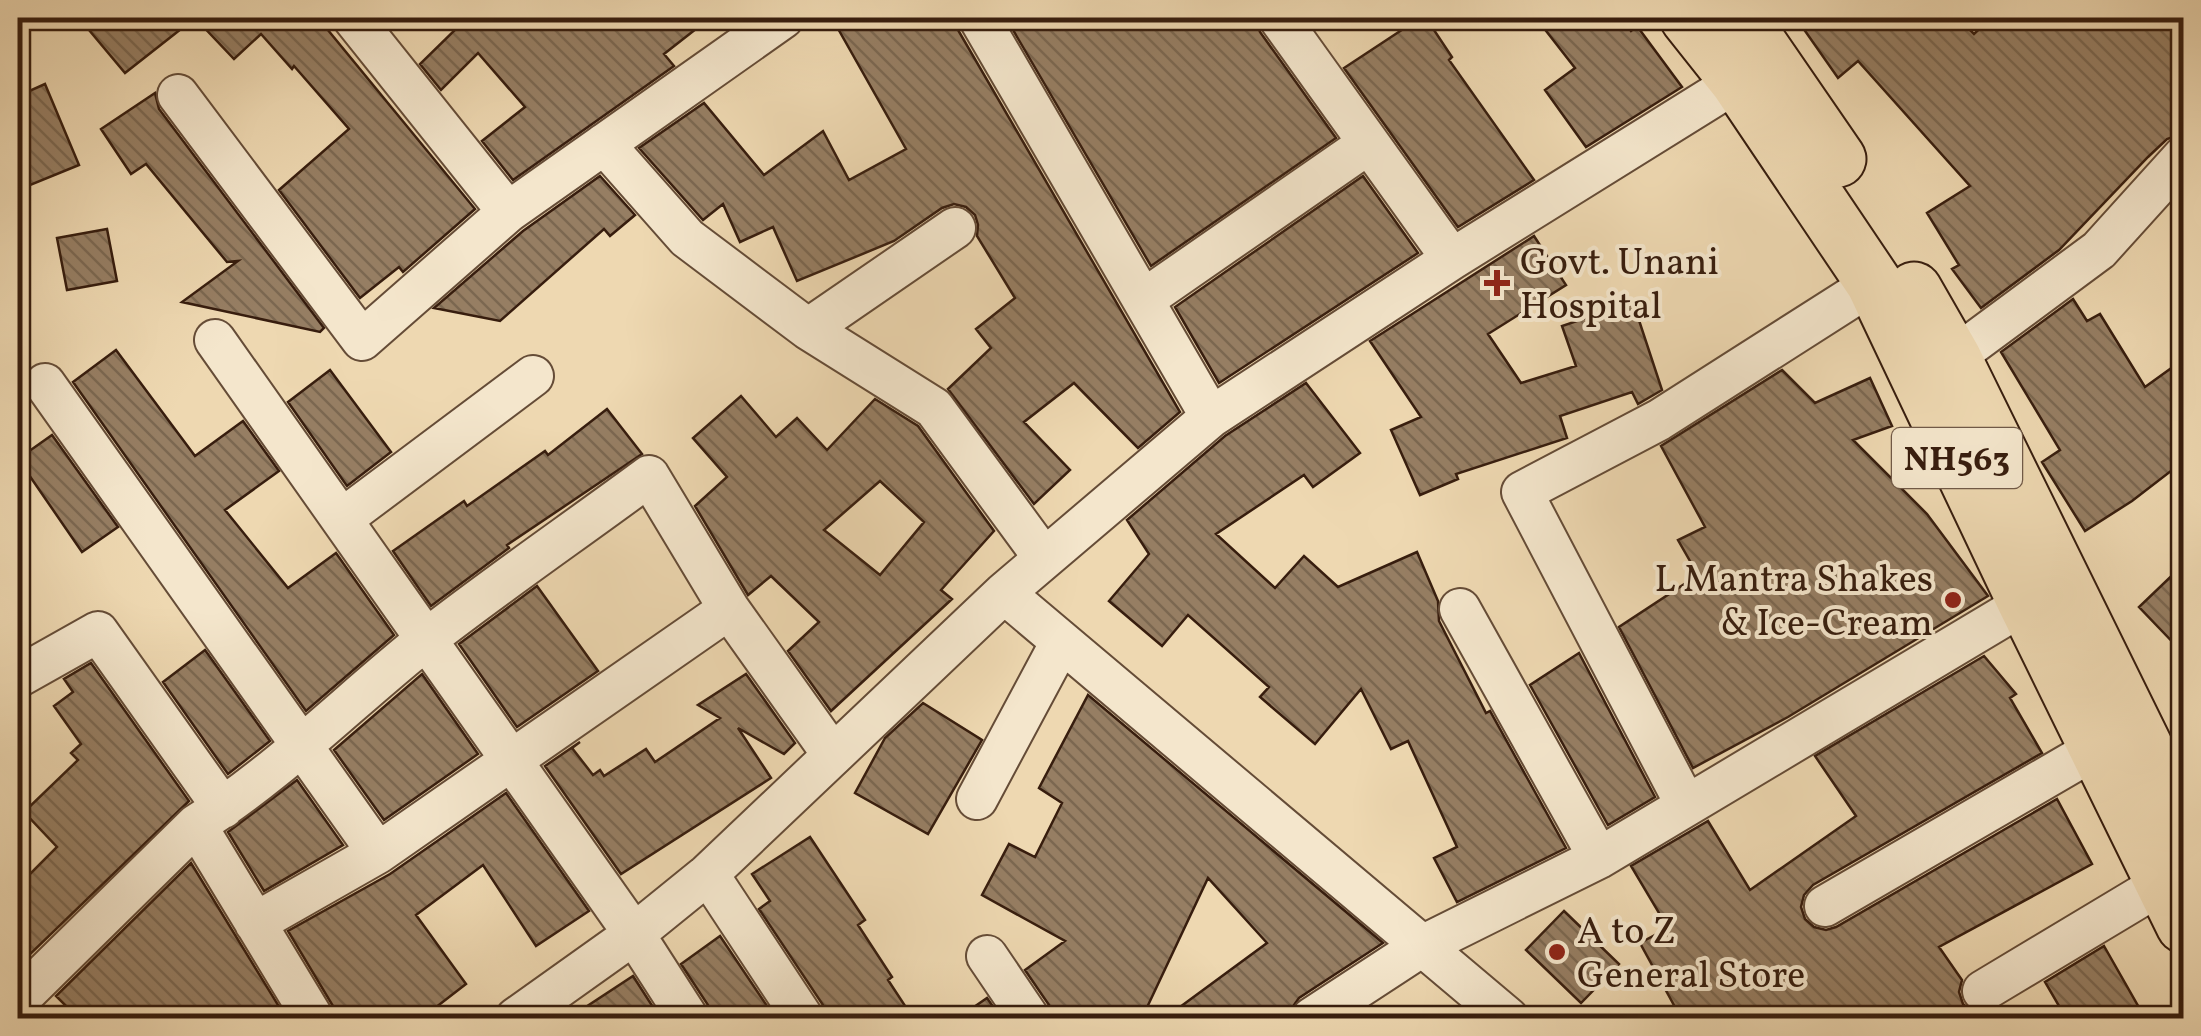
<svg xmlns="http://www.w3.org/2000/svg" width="2201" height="1036" font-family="Vollkorn,serif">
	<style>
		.building { fill: url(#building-back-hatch); stroke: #371d0e; stroke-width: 2.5; fill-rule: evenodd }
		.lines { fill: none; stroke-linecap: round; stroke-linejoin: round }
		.street-casing { stroke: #654c37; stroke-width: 44 }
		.highway-casing { stroke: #371d0e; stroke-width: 59 }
		.street { stroke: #f4e6cc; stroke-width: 40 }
		.highway { stroke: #eed8b1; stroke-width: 55 }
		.poi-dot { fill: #8f2418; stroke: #f4e6cc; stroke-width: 4 }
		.labels { text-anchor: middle; stroke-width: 8; stroke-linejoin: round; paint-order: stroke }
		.shield { fill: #f4e6cc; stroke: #705947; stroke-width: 2.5 }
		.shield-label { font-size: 35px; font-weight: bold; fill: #371d0e }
		.poi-label { font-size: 38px; fill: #371d0e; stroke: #f4e6cc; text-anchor: start }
	</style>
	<defs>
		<pattern id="building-back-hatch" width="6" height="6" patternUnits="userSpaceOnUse" patternTransform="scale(2.5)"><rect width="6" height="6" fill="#967e63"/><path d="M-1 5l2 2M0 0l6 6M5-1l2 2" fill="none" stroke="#7b6750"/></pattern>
	</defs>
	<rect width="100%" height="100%" fill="#eed8b1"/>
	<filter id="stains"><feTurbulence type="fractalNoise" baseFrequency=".002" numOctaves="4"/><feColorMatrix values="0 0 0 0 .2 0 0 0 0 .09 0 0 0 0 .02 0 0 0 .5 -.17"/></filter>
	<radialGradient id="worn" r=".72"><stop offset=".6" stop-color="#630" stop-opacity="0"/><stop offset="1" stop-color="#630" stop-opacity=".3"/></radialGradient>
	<path class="building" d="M79 18H318L475 209 403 272 399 267 360 298 279 190 349 129 294 66 292 69 261 34 234 59 195 18 125 73Z
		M448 18H710L664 54 674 66 513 180 482 141 525 107 478 53 441 90 420 64 457 28Z
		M832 18H955L958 30 1180 412 1138 448 1074 383 1024 422 1070 470 1034 504 948 389 991 348 976 329 1015 298 977 236 978 225 975 215 966 207 954 204 942 208 894 241 797 281 773 227 740 242 723 204 703 220 639 148 704 103 764 175 823 131 849 180 906 149Z
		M1006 18H1255L1260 32 1336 138 1151 266Z
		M1420 18H1426L1452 57 1449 60 1534 180 1458 227 1344 68Z
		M1536 18H1621L1631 31 1637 26 1682 87 1586 147 1545 90 1575 68Z
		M1796 18H1958L1974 34 1991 18H2184V133L2167 139 2148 157 2059 250 1981 308 1952 269 1959 265 1927 213 1970 186 1858 61 1838 78Z
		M45 84 79 165 18 190V96Z
		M155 93 159 109 324 328 320 332 182 302 238 261 227 262 146 164 131 174 101 129Z
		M600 176 635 215 610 236 604 229 500 321 434 308 523 231Z
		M1363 176 1418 253 1219 383 1175 307Z
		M107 229 117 281 67 290 57 238Z
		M1534 236 1566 285 1488 334 1521 383 1576 366 1562 326 1633 302 1662 390 1638 404 1632 392 1560 416 1567 438 1456 474 1458 479 1420 495 1391 430 1421 417 1370 341Z
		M2073 299 2087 321 2100 314 2145 387 2184 359V461L2132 501 2085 531 2042 462 2060 450 2001 352Z
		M116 350 195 456 243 421 279 471 225 510 288 588 336 553 394 635 306 711 73 382Z
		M330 370 391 452 347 486 288 402Z
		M1782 370 1815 403 1870 378 1892 426 1853 440 1927 514 1988 596 1788 717 1693 768 1619 627 1698 575 1678 540 1705 527 1661 446Z
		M1306 383 1360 453 1313 487 1304 475 1216 534 1275 588 1304 556 1338 587 1417 552 1438 601 1439 621 1486 713 1490 711 1566 848 1457 902 1434 858 1457 847 1408 741 1391 749 1361 689 1315 744 1260 697 1269 687 1188 615 1162 646 1109 601 1149 554 1127 520 1225 436Z
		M741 396 776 437 797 418 827 450 875 399 918 426 994 531 941 590 952 599 831 711 788 651 819 622 771 576 748 595 695 506 727 477 693 438ZM880 481 924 522 880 575 824 530Z
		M607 409 642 454 507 545 509 548 431 606 393 551 464 501 467 506 545 451 548 455Z
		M52 435 118 527 82 552 18 459Z
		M2184 564V654L2139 607Z
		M537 586 598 671 517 727 459 644Z
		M205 650 270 741 228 774 163 682Z
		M1579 653 1655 797 1608 825 1530 685Z
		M1984 656 2016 694 2010 698 2042 753 1813 885 1804 895 1801 907 1805 919 1814 927 1826 930 1836 927 2057 799 2092 864 1939 947 1962 980 1959 992 1963 1004 1971 1011 1986 1014 1989 1018H1681L1640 943 1668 928 1631 866 1708 821 1750 890 1856 816 1815 756Z
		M91 663 189 801 23 961 18 955V886L57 847 24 812 78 760 71 753 81 744 54 706 73 692 64 679Z
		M422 674 478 754 384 820 334 750Z
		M746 674 795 743 784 754 738 728 771 778 621 874 545 766 580 742 572 748 593 775 600 770 604 776 646 749 655 762 720 718 698 705Z
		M1088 695 1383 943 1299 998 1285 1018H1165L1267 943 1208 878 1142 1018H1052L1049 1005 1025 970 1065 941 982 895 1009 844 1035 857 1062 803 1039 788Z
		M923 703 982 740 928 834 855 793 885 738Z
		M297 780 343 845 264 891 228 832Z
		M506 793 589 911 536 946 483 865 416 915 466 984 422 1018H337L333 1006 288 931 390 874Z
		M810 837 865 920 858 925 892 977 888 980 913 1018H826L823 1005 759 909 770 901 752 874Z
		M191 863 286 1018H78L56 996Z
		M1564 911 1619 964 1581 1003 1526 950Z
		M720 936 775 1018H712L708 1005 681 964Z
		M2104 946 2145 1018H2066L2045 982Z
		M633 976 660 1018H569Z
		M987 998 1001 1018H958Z"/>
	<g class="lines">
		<defs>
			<path id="street" d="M353 18 508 212
				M979 18 1211 417
				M1279 18 1452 259
				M178 95 362 340 508 212 783 18
				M604 144 687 238 808 329 955 228
				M1143 300 1368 144
				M808 329 934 408 1044 558
				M215 340 634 934 688 1018
				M1953 358 2099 250 2184 156
				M45 384 378 853 729 609
				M342 519 533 376
				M1004 593 1508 1018
				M1460 609 1599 858
				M18 677 98 632 223 808
				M977 799 1061 642
				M1686 805 1522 492 1659 420 1874 283
				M196 825 313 1018
				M708 874 803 1018
				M1825 906 2097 748
				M255 923 378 853
				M987 956 1029 1018
				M1983 991 2163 883
				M18 1000 196 825C280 772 350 700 428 638 500 582 576 530 649 476L729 609 833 755
				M516 1018 634 934 708 874 1004 593 1211 417 1452 259 1738 81
				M1312 1018 1422 946 1599 858 2026 603"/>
			<path id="highway" d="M1688 18 1738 81 1874 283 2026 603 2184 925
				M1741 18 1838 159
				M1914 290 1953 358 2184 827"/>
		</defs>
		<use href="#street" class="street-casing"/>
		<use href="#highway" class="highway-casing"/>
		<use href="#street" class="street"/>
		<use href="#highway" class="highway"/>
	</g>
	<g class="poi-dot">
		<path d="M1492 268h10v10h10v10h-10v10h-10v-10h-10v-10h10z"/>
		<circle cx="1953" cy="600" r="10"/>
		<circle cx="1557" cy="952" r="10"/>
	</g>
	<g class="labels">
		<rect class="shield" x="1892" y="428" width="130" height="60" rx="8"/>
		<g class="shield-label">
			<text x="1957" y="470">NH563</text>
		</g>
		<g class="poi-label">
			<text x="1520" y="274">Govt. Unani<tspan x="1520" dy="44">Hospital</tspan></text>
			<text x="1933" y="591" text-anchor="end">L Mantra Shakes<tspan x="1933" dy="44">&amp; Ice-Cream</tspan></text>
			<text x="1577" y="943">A to Z<tspan x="1577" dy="44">General Store</tspan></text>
		</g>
	</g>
	<rect width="2201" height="1036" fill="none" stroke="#eed8b1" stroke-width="60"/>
	<rect x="20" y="20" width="2161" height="996" fill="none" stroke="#371d0e" stroke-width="5"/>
	<rect x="30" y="30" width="2141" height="976" fill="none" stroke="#371d0e" stroke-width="2.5"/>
	<rect width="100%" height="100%" filter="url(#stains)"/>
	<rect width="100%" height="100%" fill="url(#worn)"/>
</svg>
